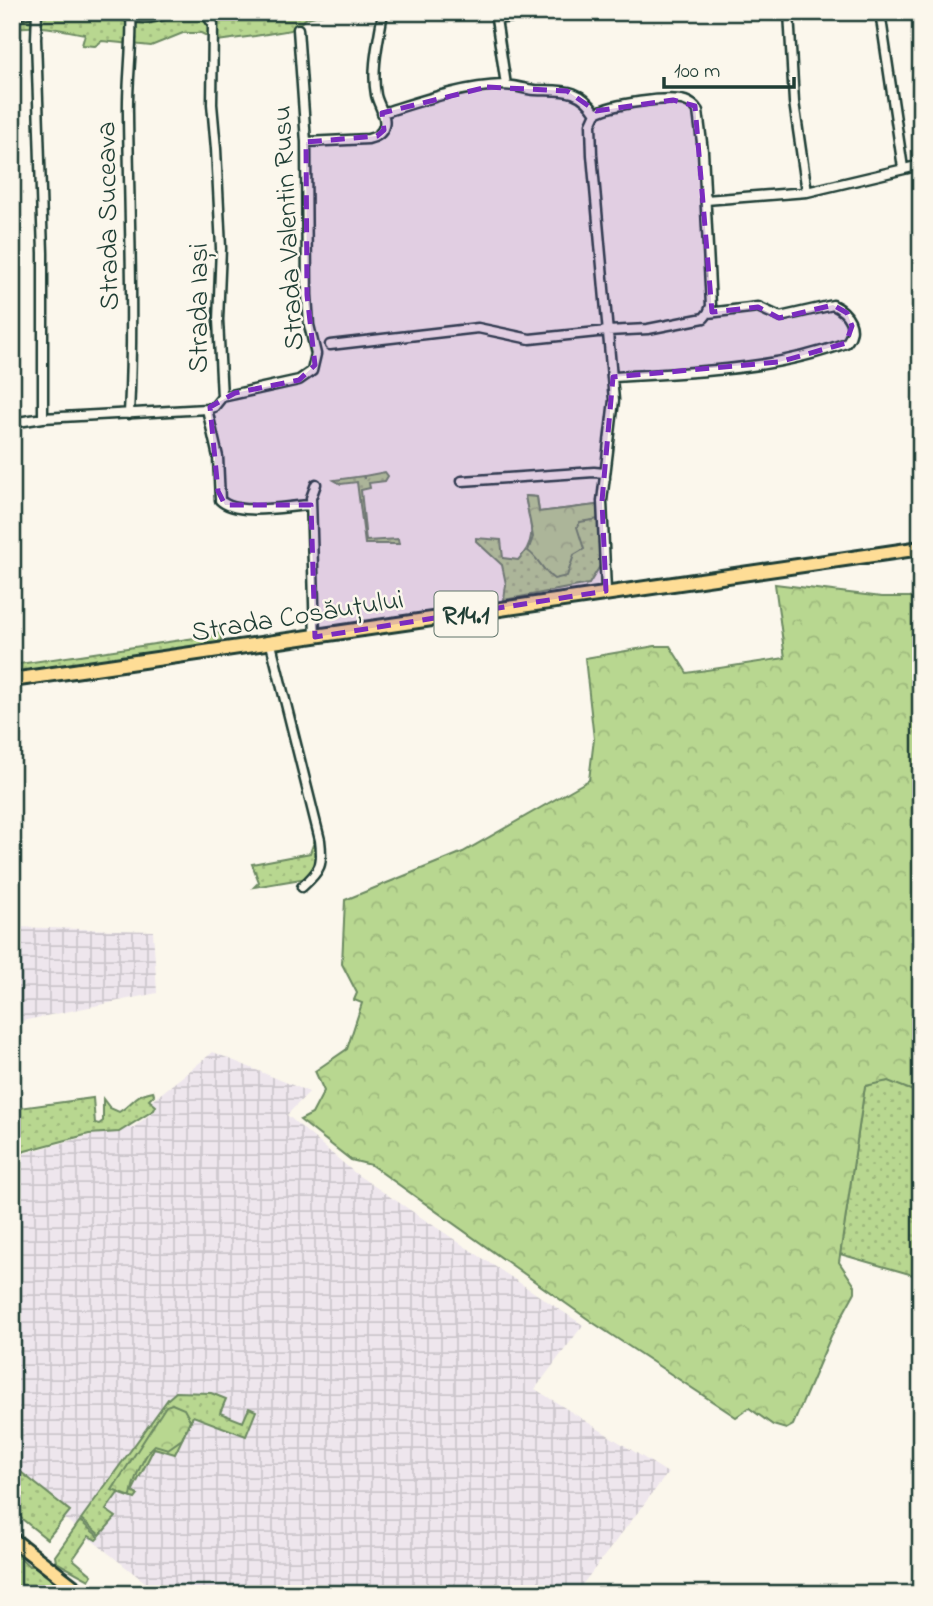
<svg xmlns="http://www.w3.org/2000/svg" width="933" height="1606" font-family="'Indie Flower',sans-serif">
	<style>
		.industrial { fill: url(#industrial-grid) }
		.grass { fill: url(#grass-dots); stroke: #6c8a62; stroke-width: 2 }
		.forest { fill: url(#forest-crowns); stroke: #6c8a62; stroke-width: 2 }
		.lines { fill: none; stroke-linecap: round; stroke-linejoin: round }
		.minor-casing { stroke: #1f3d34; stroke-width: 13 }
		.primary-casing { stroke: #1f3d34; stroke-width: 18 }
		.minor { stroke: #fbf7ec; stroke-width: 8 }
		.primary { stroke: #fedd96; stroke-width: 12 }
		.marked { fill: #7b2cbf; fill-opacity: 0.2; stroke: #7b2cbf; stroke-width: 5; stroke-dasharray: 14 9; stroke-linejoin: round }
		.labels { text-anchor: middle; stroke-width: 5; stroke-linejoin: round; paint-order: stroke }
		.shield { fill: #fbf7ec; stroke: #61756b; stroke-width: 2 }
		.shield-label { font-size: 26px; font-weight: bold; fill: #1f3d34 }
		.street-label { font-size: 28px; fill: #1f3d34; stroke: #fbf7ec }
	</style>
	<defs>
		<pattern id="industrial-grid" width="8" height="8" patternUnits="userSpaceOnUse" patternTransform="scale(1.75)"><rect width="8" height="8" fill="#eee6ed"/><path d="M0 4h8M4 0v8" fill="none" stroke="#ccc6cc"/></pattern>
		<pattern id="grass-dots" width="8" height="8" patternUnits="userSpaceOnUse" patternTransform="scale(1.75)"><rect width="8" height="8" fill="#b8d790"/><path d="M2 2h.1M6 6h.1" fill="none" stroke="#9eb97d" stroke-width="1.8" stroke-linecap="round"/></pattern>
		<pattern id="forest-crowns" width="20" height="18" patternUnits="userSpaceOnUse" patternTransform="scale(1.75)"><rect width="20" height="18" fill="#b8d790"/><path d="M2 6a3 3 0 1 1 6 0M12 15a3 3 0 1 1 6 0" fill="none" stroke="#9eb97d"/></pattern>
	</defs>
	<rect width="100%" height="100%" fill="#fbf7ec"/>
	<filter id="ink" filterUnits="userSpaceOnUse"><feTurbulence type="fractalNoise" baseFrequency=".0143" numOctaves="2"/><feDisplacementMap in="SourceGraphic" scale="14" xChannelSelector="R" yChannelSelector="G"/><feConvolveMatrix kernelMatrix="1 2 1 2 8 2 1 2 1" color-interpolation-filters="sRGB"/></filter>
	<g filter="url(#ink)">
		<path class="industrial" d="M12 927 153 931 157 993 12 1023Z
			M213 1052 309 1092 287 1115 356 1174 583 1325 535 1389 668 1473 575 1594H160L12 1477V1161L18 1155 92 1135 134 1127 156 1110 148 1104Z"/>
		<path class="grass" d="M12 12H332L307 18 291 30 255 36 217 41 201 33H183L151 46 102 41 95 46 82 45 85 34C61 30 36 23 12 29Z
			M385 472 388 476 385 481 369 483 370 488 361 490 366 541 398 539 399 544H365L357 482 341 484 334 480 363 476 364 479V476Z
			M525 496 537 497 539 512 596 505 599 510 600 566 589 584 504 600 506 584 502 565 476 541V538L501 540 503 558 518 560C539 539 530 523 525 496Z
			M221 631V640L219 645 12 675V665L215 635Z
			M315 839 318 866 307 878 254 887 259 882 252 864 310 853Z
			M888 1080 921 1094V1280L913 1275 840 1254 865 1086Z
			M153 1091 154 1095 149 1100 156 1106 154 1110 119 1132 89 1134 25 1151 12 1158V1109L93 1098 95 1123 99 1124 103 1121V1099L110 1108 119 1112C135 1103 132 1095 153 1091Z
			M176 1392 211 1393 226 1399 220 1413 243 1422 249 1408 256 1411 246 1436 193 1416 175 1454 154 1448 132 1492 138 1495 135 1499 118 1493 106 1510 116 1517 100 1535 81 1519 168 1399Z
			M12 1465 70 1511 47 1539 12 1511Z
			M80 1521 99 1537 96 1540 89 1536 73 1559 92 1575 89 1580 56 1562 55 1556Z
			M12 1550 29 1566H34L69 1594H12Z"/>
		<path class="forest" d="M525 496 537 497 539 512 596 505 599 510V519L580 522 577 527 584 549 574 555 567 576 554 579C542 571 539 558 528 551L533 537Z
			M775 584 882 597H921V1094L888 1081 865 1086 839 1262 855 1286V1292L831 1336 793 1425 786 1429 773 1425 749 1408 736 1417 592 1322 371 1165 351 1160 300 1120 312 1114 324 1091 315 1071 347 1049 362 1003 354 1000 357 993 342 964 345 900 463 852 589 780 594 739 585 658 655 646H670L687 673 785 658Z
			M172 1404 184 1409 190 1420 182 1439 168 1449 155 1445C143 1455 132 1484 131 1497L112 1490 166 1406Z"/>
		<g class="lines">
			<defs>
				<path id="minor" d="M37 12 36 39 43 253V418
					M111 12C140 19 145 21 173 12
					M198 12 206 14 213 24 212 104 216 149 221 248 218 320 222 397 214 407 207 409 218 457 220 500C237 517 287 506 311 505
					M495 12 506 85
					M789 12 794 102 807 192
					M880 12 903 168
					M12 15 35 12
					M497 19 546 12
					M382 113C421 101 463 86 503 85 514 85 524 89 535 90 563 91 579 87 596 113
					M596 113 591 124 592 155 614 400 602 501 606 591
					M596 113C612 104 667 96 685 101 691 103 695 106 698 111L703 151 711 306 708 313
					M306 142 368 139C375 137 382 135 384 126 387 116 378 105 376 95 371 68 379 39 383 12
					M706 200 807 192 921 165
					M330 345 478 328 530 339 607 331 648 329 704 318 708 313 758 307 780 317 833 305C848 312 859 328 846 343 772 371 691 372 613 377
					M222 397 299 380 312 371 316 354 309 325 307 295 306 142 298 29
					M129 414C134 314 129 214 128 114 127 80 133 46 131 12
					M12 423 43 418 207 409
					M462 481 594 472 604 473 605 478
					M315 637 311 498 316 484
					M271 644 320 840C323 865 321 870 302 887"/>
				<path id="primary" d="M12 680C315 638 618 590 921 548
					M12 1539 83 1594"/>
			</defs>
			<use href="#minor" class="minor-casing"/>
			<use href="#primary" class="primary-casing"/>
			<use href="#minor" class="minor"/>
			<use href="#primary" class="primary"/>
		</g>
	</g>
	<path class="marked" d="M487 87 567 91 596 111 673 100 695 106 712 312 758 307 779 318 833 305 847 313 852 326 846 343 779 362 613 377 602 501 606 591 315 637 311 505H225L218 491 210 407 235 393 299 380 315 365 307 295 306 142 377 136 384 130 382 113Z"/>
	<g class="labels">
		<rect class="shield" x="434.5" y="591.5" width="63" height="45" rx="5"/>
		<g class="shield-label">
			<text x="466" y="623">R14.1</text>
		</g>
		<g class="street-label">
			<text transform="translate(106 216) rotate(-91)" y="10">Strada Suceava</text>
			<text transform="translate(286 228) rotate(-93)" y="10">Strada Valentin Rusu</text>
			<text transform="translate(197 308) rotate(-90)" y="10">Strada Iași</text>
			<text transform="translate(297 614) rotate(-9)" y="10">Strada Cosăuțului</text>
		</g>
	</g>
	<rect width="933" height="1606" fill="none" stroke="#fbf7ec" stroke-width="42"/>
	<rect x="21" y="21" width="891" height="1564" fill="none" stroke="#1f3d34" stroke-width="2.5" filter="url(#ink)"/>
	<path d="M664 77v10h130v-10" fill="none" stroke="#1f3d34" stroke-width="3.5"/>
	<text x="674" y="77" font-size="21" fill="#1f3d34" stroke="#fbf7ec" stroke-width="5" paint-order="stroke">100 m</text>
</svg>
